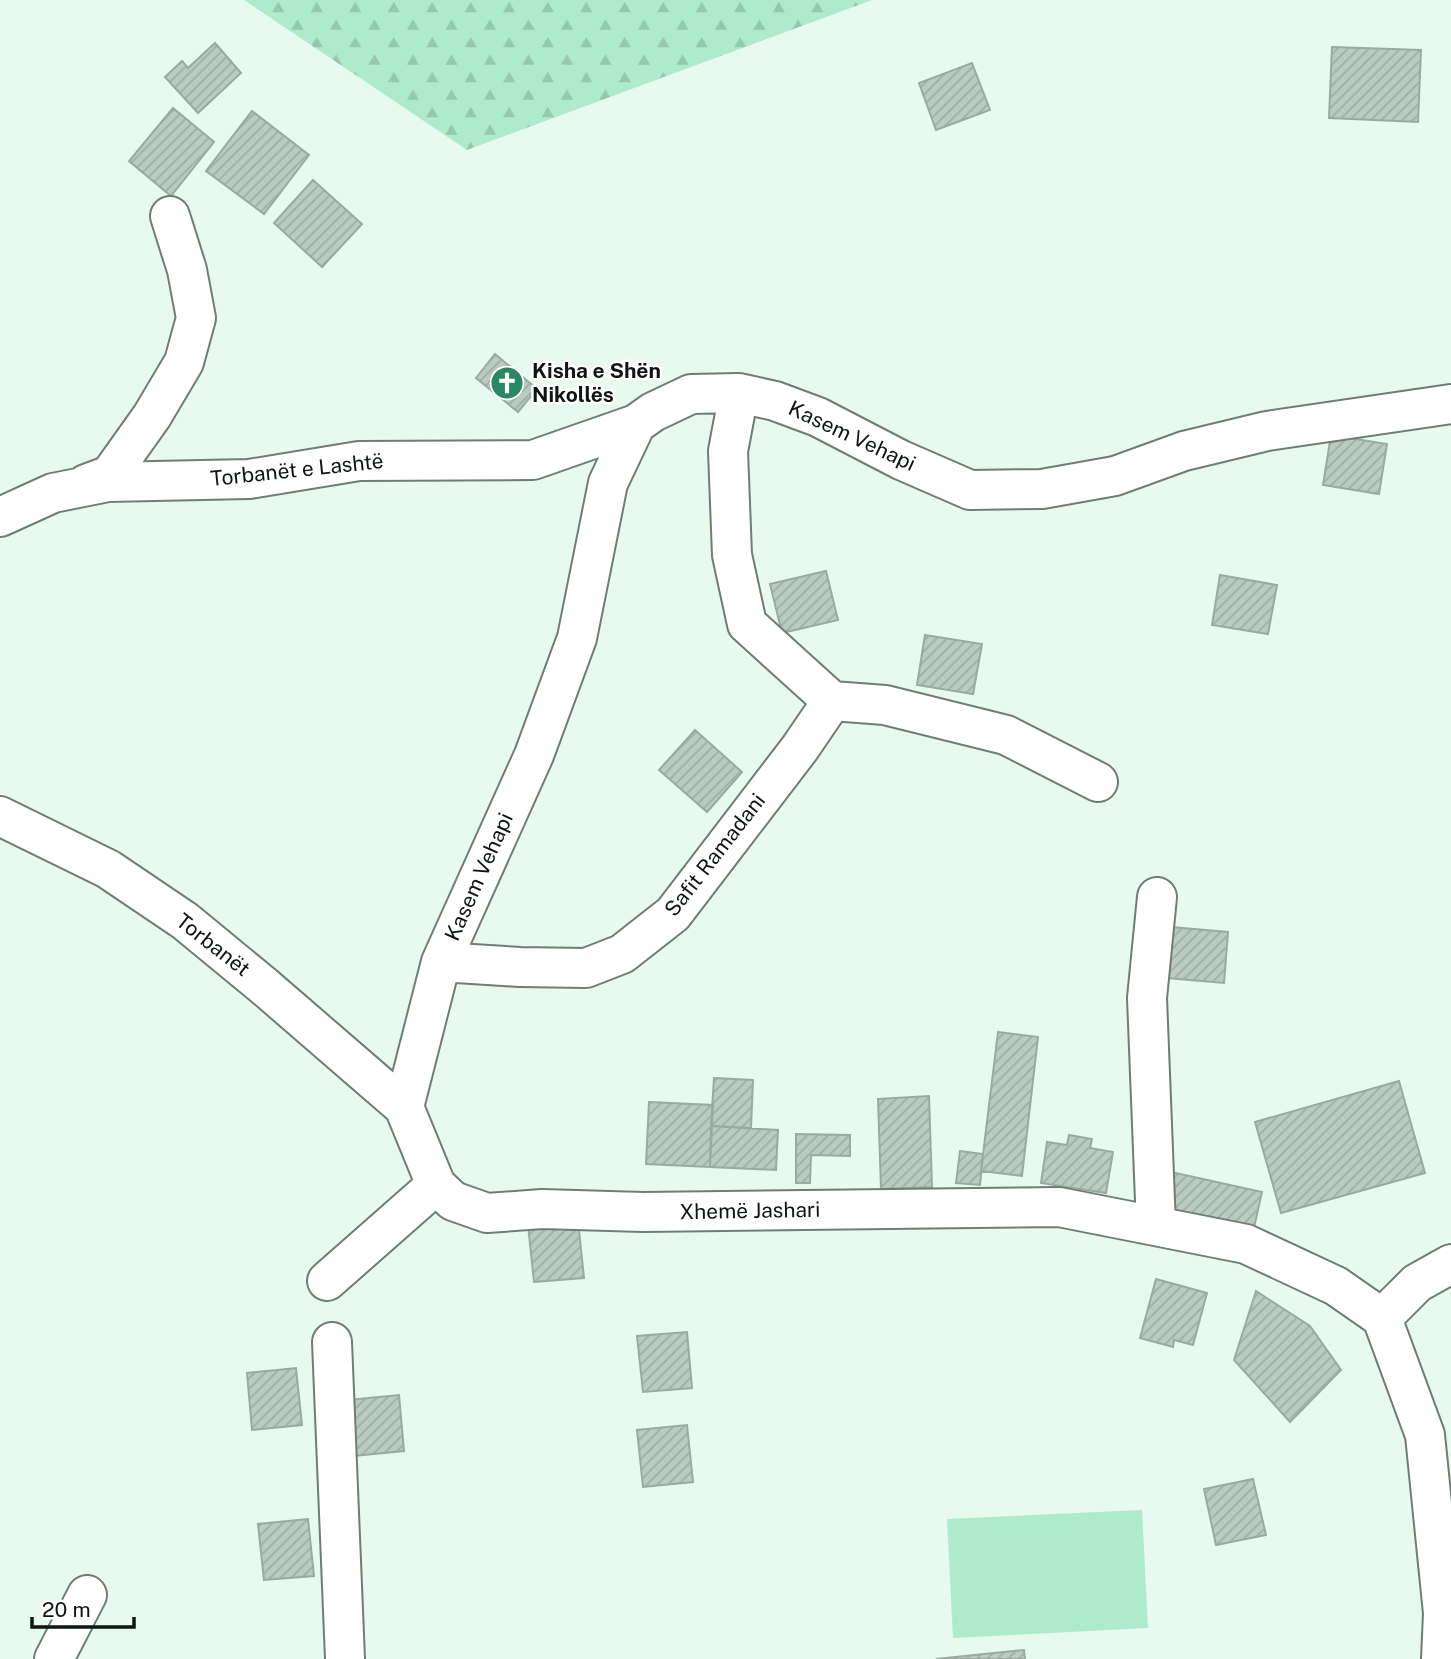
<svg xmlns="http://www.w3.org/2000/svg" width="1451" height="1659" font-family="'Public Sans',sans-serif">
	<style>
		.forest { fill: url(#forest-firs) }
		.pitch { fill: #aeebcc }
		.building { fill: url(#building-hatch); stroke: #9aaaa1; stroke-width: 2 }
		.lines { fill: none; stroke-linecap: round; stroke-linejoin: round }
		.minor-casing { stroke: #6e7e76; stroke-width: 42 }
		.minor { stroke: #fff; stroke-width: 38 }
		.labels { text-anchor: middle; stroke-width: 5; stroke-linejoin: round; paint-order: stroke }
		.poi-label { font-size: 21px; font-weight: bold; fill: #0f1512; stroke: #fff; text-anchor: start }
		.street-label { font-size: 21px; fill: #0f1512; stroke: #fff }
	</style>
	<defs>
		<pattern id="forest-firs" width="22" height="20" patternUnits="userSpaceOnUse" patternTransform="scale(1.75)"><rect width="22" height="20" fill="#aeebcc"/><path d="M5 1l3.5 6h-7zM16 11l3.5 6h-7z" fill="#94c9ae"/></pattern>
		<pattern id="building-hatch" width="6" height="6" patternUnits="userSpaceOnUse" patternTransform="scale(1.75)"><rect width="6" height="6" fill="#bacbc2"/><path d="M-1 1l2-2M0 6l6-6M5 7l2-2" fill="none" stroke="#9fada6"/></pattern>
	</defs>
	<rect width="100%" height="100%" fill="#e8f9f0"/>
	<path class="forest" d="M244 0H872L467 150Z"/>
	<path class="pitch" d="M1142 1510 1148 1628 953 1638 947 1519Z"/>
	<path class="building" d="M215 43 241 73 198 113 165 77 182 61 188 68Z
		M1332 47 1421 50 1418 122 1329 118Z
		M972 63 990 110 936 130 919 83Z
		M173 108 214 142 171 196 129 161Z
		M252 111 309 155 264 214 206 171Z
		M313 180 362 224 322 267 274 223Z
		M495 354 537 389 518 412 476 378Z
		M1331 435 1387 444 1379 494 1323 485Z
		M826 571 838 620 782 633 770 584Z
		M1220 575 1277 585 1268 634 1212 625Z
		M925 635 982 644 973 694 917 685Z
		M695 730 742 772 707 812 659 770Z
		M1171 927 1228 932 1224 983 1167 978Z
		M998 1032 1038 1037 1022 1176 981 1171Z
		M714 1078 753 1080 751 1128 711 1126Z
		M1399 1081 1425 1173 1281 1213 1255 1122Z
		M929 1096 932 1187 881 1189 878 1099Z
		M649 1102 713 1105 710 1167 646 1164Z
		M711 1126 778 1130 776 1170 710 1167Z
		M796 1134 850 1135V1156L811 1155 810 1183H796Z
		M1069 1135 1092 1139 1090 1148 1113 1152 1106 1193 1041 1183 1047 1142 1067 1145Z
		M960 1151 983 1154 980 1185 956 1183Z
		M1171 1172 1262 1192 1253 1232 1161 1212Z
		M578 1221 584 1278 534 1282 528 1225Z
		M1156 1279 1207 1293 1193 1345 1174 1340 1173 1347 1140 1338Z
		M1256 1291 1310 1326 1341 1370 1290 1422 1234 1360Z
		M687 1332 692 1388 643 1392 637 1336Z
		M296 1368 302 1425 252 1430 247 1373Z
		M399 1395 404 1451 354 1456 349 1400Z
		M687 1425 693 1482 643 1487 637 1430Z
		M1253 1479 1266 1535 1216 1545 1204 1489Z
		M308 1519 314 1576 264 1580 258 1524Z
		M1024 1650 1025 1659H936Z"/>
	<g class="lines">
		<defs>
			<path id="minor" d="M86 484 110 475 152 416 184 362 196 318 187 270 170 216
				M0 517 53 493 108 482 249 479 359 461 533 460 636 424
				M832 701 885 705 1006 735 1098 782
				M0 816 108 869 185 921 264 986 404 1107 436 1185 453 1201 487 1213 542 1209 643 1212 1059 1207 1246 1244 1336 1286 1382 1318
				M441 962 520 967 586 968 622 954 673 914 800 748 832 701 747 624 732 555 728 451 739 393
				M404 1107 441 962 534 755 577 638 608 483 636 424 653 412 691 394 739 393 775 401 818 417 901 460 970 490 1042 489 1115 476 1184 451 1267 431 1451 404
				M1156 1226 1147 998 1157 897
				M327 1281 436 1185
				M1382 1318 1425 1435 1443 1613 1441 1659
				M1382 1318 1417 1283 1451 1264
				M332 1342 345 1659
				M54 1659 87 1595"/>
		</defs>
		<use href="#minor" class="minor-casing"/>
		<use href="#minor" class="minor"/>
	</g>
	<defs>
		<symbol id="church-disc" viewBox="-11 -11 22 22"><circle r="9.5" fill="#288962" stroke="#fff"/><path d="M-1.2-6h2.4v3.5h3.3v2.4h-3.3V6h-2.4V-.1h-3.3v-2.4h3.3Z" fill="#fff"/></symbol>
	</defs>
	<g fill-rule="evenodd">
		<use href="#church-disc" x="488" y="364" width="38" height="38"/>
	</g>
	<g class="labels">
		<g class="poi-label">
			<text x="532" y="378">Kisha e Shën<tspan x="532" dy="24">Nikollës</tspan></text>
		</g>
		<g class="street-label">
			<text transform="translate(852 436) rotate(25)" y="7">Kasem Vehapi</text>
			<text transform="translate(297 470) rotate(-6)" y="7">Torbanët e Lashtë</text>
			<text transform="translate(715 855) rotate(-52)" y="7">Safit Ramadani</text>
			<text transform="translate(479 877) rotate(-66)" y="7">Kasem Vehapi</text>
			<text transform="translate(213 945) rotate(38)" y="7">Torbanët</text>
			<text transform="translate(750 1211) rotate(-1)" y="7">Xhemë Jashari</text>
		</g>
	</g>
	<path d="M32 1617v10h102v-10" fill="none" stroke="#0f1512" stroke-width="3.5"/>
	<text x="42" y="1617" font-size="21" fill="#0f1512" stroke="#ffffff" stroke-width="5" paint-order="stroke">20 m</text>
</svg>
